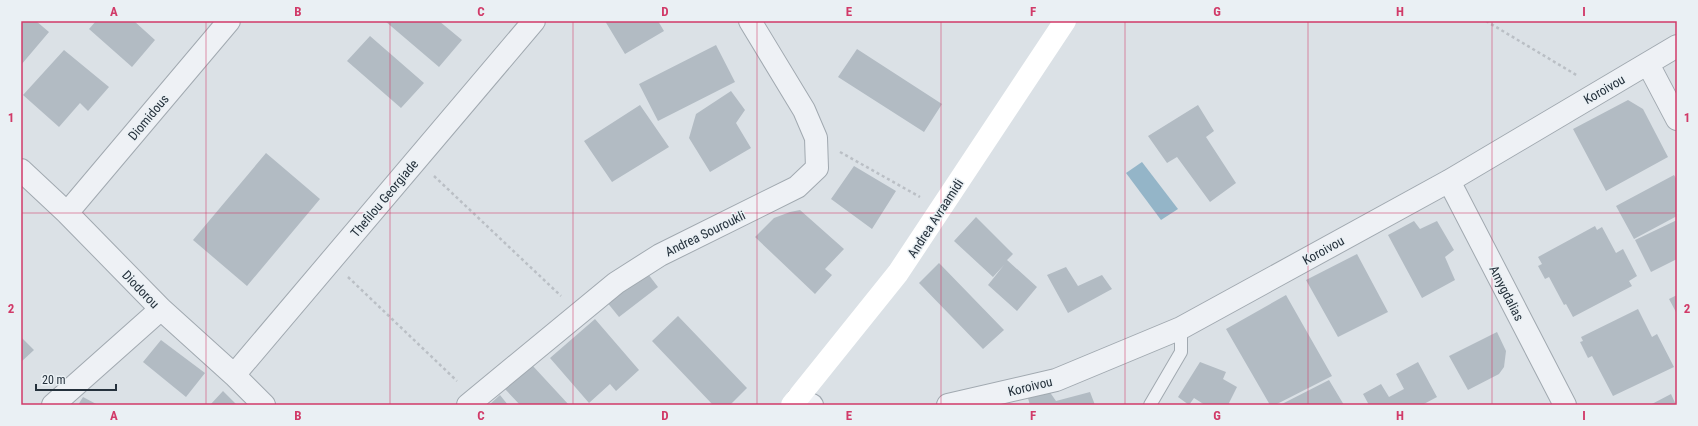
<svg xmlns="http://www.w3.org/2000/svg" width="1698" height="426" font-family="'Roboto Condensed',sans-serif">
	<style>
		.water { fill: #94b5c8 }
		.building { fill: #b2bbc3 }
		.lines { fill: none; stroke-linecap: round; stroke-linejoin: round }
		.lane-casing { stroke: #a1a9b0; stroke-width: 14 }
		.street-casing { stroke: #a1a9b0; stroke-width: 24 }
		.path { stroke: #babfc5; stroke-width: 2.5; stroke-dasharray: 3 3; stroke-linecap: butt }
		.lane { stroke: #eef1f5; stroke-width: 12 }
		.street { stroke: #eef1f5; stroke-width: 22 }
		.secondary { stroke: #fff; stroke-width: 22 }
		.grid { fill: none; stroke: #d13a68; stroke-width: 1; stroke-opacity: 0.55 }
		.labels { text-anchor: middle; stroke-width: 3; stroke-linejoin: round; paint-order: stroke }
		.street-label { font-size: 13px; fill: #25313c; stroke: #eaf0f4 }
		.neatline { fill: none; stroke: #d13a68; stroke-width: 1.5 }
		.grid-label { font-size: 13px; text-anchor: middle; font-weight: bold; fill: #d13a68 }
	</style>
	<rect width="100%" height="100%" fill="#dbe1e6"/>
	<path class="water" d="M1142 162 1178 209 1161 220 1126 173Z"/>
	<path class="building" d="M21 21H36L49 32 21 65Z
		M96 21H134L155 40 132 67 89 29Z
		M385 21H439L462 40 439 67Z
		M605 21H658L664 31 625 54Z
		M370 36 424 83 401 108 347 61Z
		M716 45 735 82 658 121 639 84Z
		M857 49 942 104 924 132 838 77Z
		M64 50 109 87 88 111 80 103 59 127 23 95Z
		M731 91 745 110 736 123 751 148 710 172 689 138 696 114Z
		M1628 100 1643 109 1668 157 1606 191 1573 129Z
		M640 105 669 147 612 182 584 141Z
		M1198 105 1214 131 1206 137 1236 183 1210 202 1177 157 1167 163 1148 136Z
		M266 153 320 199 247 286 193 240Z
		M854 166 896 191 872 229 831 199Z
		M1674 175 1677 180V216L1634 239 1616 206Z
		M800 210 844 249 825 269 832 275 815 294 755 237 774 218 790 212Z
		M976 217 1013 254 1007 260 1037 287 1017 311 988 285 1004 265 993 277 954 241Z
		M1677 220V259L1651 272 1635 240Z
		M1414 221 1420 229 1437 221 1454 250 1445 257 1455 280 1422 298 1388 235Z
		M1595 226 1597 230 1602 227 1616 253 1623 249 1637 276 1629 281 1632 286 1573 317 1566 304 1564 305 1549 277 1545 279 1538 266 1542 264 1538 257Z
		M1357 254 1388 312 1338 337 1306 280Z
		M939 263 1004 330 983 349 919 283Z
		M1066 267 1078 286 1102 275 1112 289 1068 313 1047 275Z
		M645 270 658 287 619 317 606 301Z
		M1286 295 1332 376 1275 405H1270L1226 329Z
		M1677 295V314L1669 299Z
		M1638 309 1652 337 1657 334 1674 367 1613 396 1592 356 1588 358 1580 342 1583 341 1581 337Z
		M678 316 747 388 730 405H713L652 341Z
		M595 319 639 370 616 391 610 384 589 403 550 358Z
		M1497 332 1506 351 1504 367 1499 374 1468 390 1449 356Z
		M21 337 34 350 21 362Z
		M161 340 205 373 186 397 143 362Z
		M1200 362 1226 372 1223 379 1237 387 1228 405H1205L1194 398 1189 405 1178 397Z
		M1418 362 1437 397 1422 405H1369L1363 394 1381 384 1389 397 1404 389 1396 374Z
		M532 365 569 405H520L505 389Z
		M1329 380 1344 405H1280Z
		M1047 388 1056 401 1090 392 1095 405H1030L1027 395Z
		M223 391 237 405H210Z
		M1671 394 1676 405H1650Z
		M500 395 508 405H489Z
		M83 397 98 405H78Z"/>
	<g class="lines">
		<defs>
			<path id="lane" d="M1150 405 1181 352V328"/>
			<path id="street" d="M1648 64 1677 119
				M21 170 67 213 161 309 234 375 264 405
				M1449 181 1565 405
				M67 213 229 21
				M234 375 534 21
				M798 399 812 405
				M53 405 161 309
				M468 405 616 283 660 255 797 187 817 168 816 138 804 110 750 21
				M948 405 1056 380 1181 328 1449 181 1677 46"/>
		</defs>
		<use href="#lane" class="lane-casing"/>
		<use href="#street" class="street-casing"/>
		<path class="path" d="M1486 21 1578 76
			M840 152 920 197
			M434 176 561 296
			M348 277 457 381"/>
		<use href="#lane" class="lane"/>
		<use href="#street" class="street"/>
		<path class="secondary" d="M792 405 898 273 1065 21"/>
	</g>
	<path class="grid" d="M206 21V405M390 21V405M573 21V405M757 21V405M941 21V405M1125 21V405M1308 21V405M1492 21V405M21 213H1677"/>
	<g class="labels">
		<g class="street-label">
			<text transform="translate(1604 89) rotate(-30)" y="5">Koroivou</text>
			<text transform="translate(148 117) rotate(-50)" y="5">Diomidous</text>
			<text transform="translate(384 198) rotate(-50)" y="5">Thefilou Georgiade</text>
			<text transform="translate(935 218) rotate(-57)" y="5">Andrea Avraamidi</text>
			<text transform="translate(705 233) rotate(-26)" y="5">Andrea Souroukli</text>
			<text transform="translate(1323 250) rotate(-29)" y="5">Koroivou</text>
			<text transform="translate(141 289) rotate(46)" y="5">Diodorou</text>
			<text transform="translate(1507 293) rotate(63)" y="5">Amygdalias</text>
			<text transform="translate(1030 386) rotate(-14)" y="5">Koroivou</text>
		</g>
	</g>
	<rect width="1698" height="426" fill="none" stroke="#eaf0f4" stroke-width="44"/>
	<path d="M36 384v6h80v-6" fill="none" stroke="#25313c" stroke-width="2"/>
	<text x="42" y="384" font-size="12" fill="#25313c" stroke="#eaf0f4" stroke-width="3" paint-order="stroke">20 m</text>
	<rect x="22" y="22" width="1654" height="382" class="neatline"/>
	<g class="grid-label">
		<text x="114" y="16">A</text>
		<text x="298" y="16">B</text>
		<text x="481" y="16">C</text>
		<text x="665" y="16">D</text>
		<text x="849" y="16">E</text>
		<text x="1033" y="16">F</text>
		<text x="1217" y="16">G</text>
		<text x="1400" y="16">H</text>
		<text x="1584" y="16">I</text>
		<text x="11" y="122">1</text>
		<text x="1687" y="122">1</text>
		<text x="11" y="313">2</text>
		<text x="1687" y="313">2</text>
		<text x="114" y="420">A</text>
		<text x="298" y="420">B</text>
		<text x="481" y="420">C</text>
		<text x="665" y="420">D</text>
		<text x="849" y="420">E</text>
		<text x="1033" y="420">F</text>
		<text x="1217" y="420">G</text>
		<text x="1400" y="420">H</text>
		<text x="1584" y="420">I</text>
	</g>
</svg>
